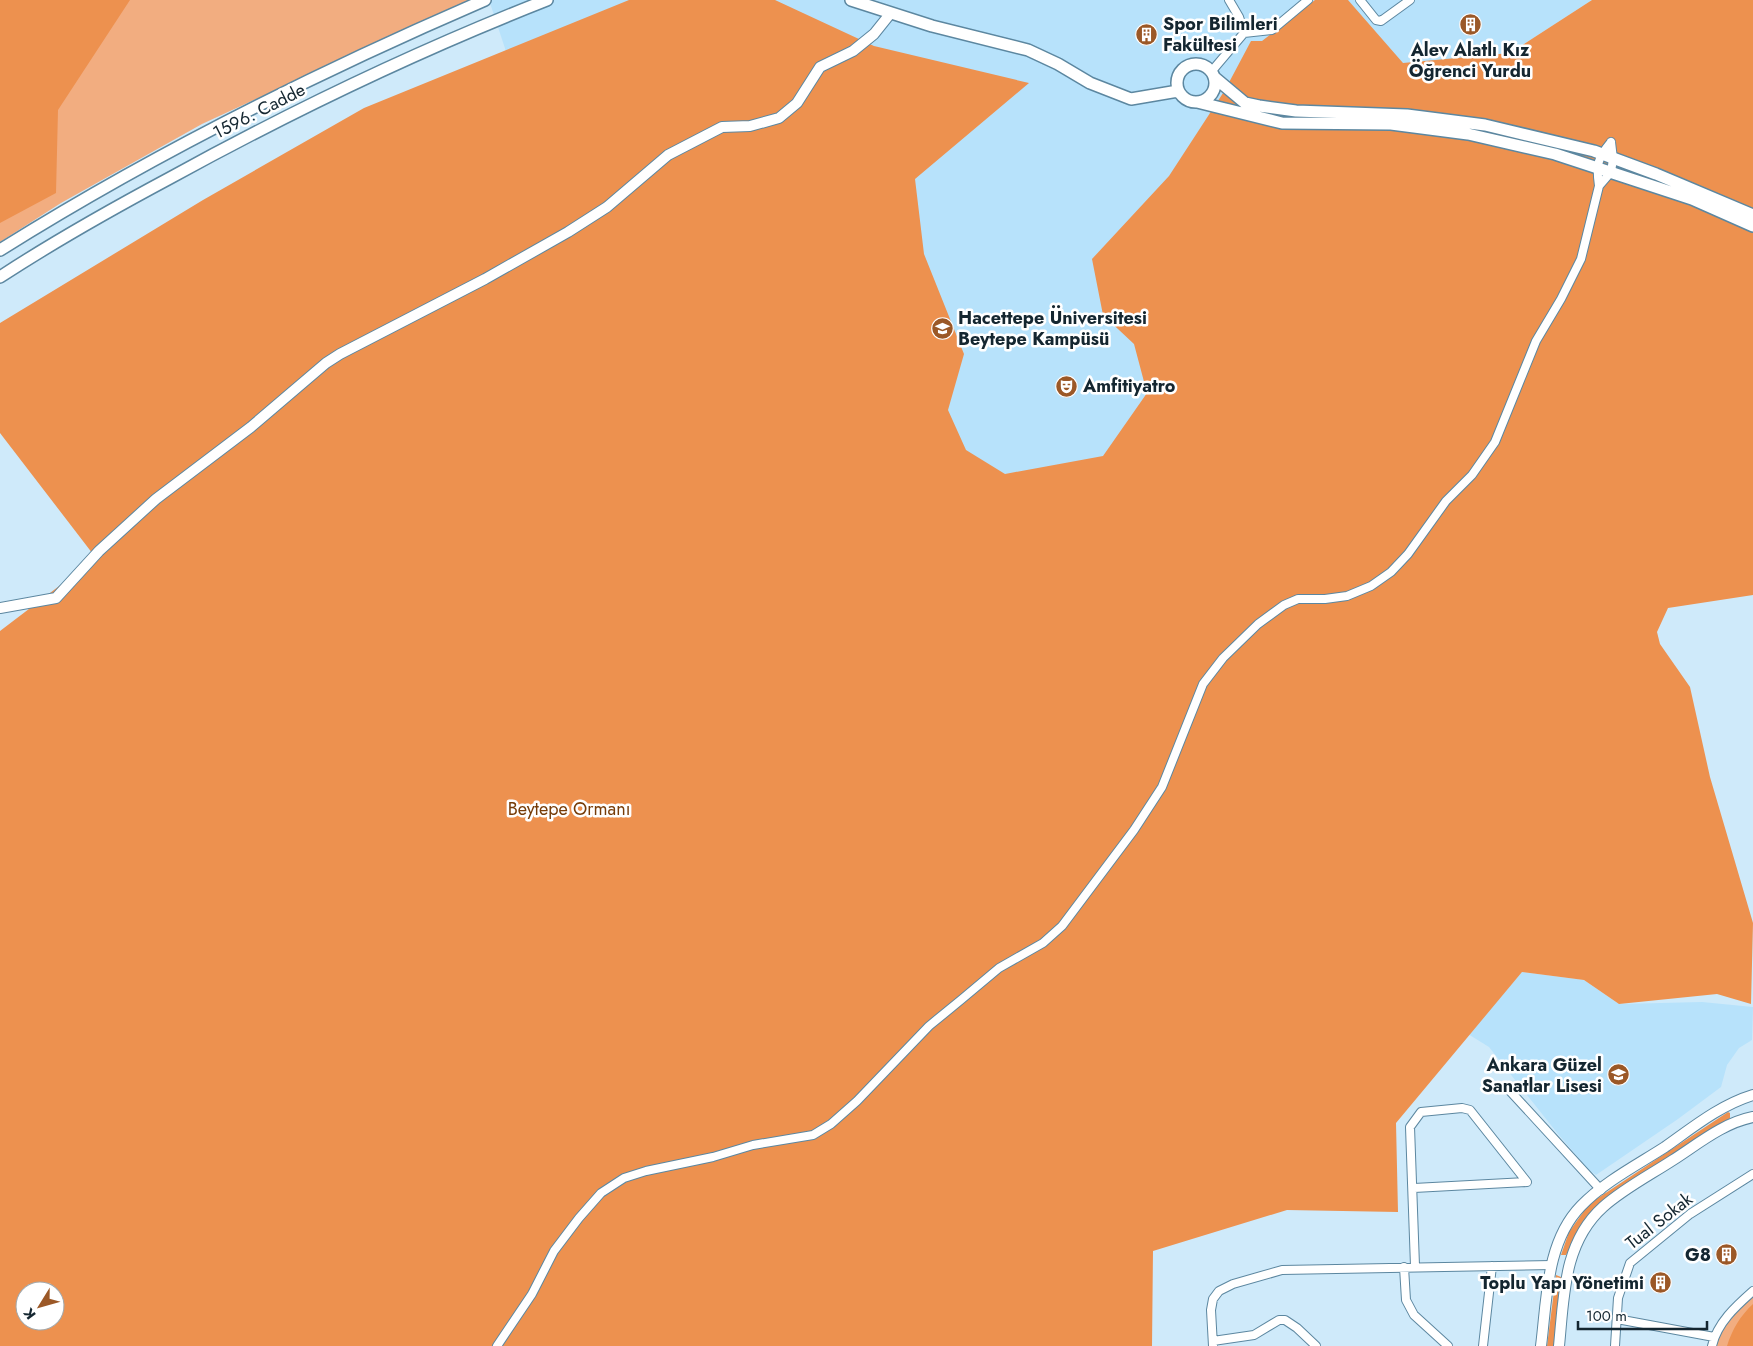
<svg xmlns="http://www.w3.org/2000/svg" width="1753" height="1346" font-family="Jost,sans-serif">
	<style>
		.built { fill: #b7e2fb }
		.green { fill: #f2ad80 }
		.forest { fill: #ed914f; fill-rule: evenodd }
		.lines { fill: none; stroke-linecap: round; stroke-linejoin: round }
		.minor-casing { stroke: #5c87a0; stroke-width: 10 }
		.tertiary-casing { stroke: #5c87a0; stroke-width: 12 }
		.secondary-casing { stroke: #5c87a0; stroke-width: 14 }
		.minor { stroke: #fff; stroke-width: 8 }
		.tertiary { stroke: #fff; stroke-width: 10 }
		.secondary { stroke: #fff; stroke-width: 11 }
		.labels { text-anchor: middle; stroke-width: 5; stroke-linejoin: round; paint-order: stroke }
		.poi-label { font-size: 18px; font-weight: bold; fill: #142630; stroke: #fff; text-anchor: start }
		.street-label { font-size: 18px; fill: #142630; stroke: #fff }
		.park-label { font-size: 18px; fill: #773c08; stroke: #fff }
	</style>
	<rect width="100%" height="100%" fill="#cfeafa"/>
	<path class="built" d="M489 0H1592L1510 53 1181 451 819 557 536 142Z
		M1522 972 1584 980 1619 1004 1702 1002 1753 1007 1752 1040 1739 1048 1727 1065 1721 1087 1678 1119 1596 1175 1589 1170 1558 1134 1489 1047 1468 1034Z"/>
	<path class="green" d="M0 0H471L202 124 61 203 0 242Z
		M1753 1291V1346H1712L1714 1337Z"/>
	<path class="forest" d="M0 0H130L58 110 56 193 0 223Z
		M629 0H775L874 46 1029 83 915 179 924 254 964 354 948 410 966 450 1005 474 1103 456 1147 393 1134 344 1103 315 1092 259 1169 176 1225 90 1251 41H1262L1315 0H1348L1403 63 1510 53 1592 0H1753V595L1668 608 1657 632 1660 644 1690 687 1710 777 1753 923 1751 1004 1717 994 1619 1004 1584 980 1522 972 1396 1123 1398 1212 1287 1210 1153 1251 1152 1346H0V631L96 558 0 433V323L203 200 364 108ZM25 1291H55V1321H25Z
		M1728 1112 1730 1113V1118L1597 1206 1585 1219 1566 1255H1561L1569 1232 1589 1204Z
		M1556 1275 1561 1277 1554 1346H1547Z
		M1753 1304V1346H1727C1732 1330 1740 1316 1753 1304Z"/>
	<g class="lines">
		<defs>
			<path id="minor" d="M1229 0 1239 17 1244 33
				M1360 0 1376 20 1381 21 1410 0
				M1211 72 1244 33 1272 30 1308 0
				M1599 186C1596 165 1597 159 1611 142
				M1510 1091 1601 1190
				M1414 1188 1527 1182 1470 1110 1462 1108 1421 1112 1410 1127 1415 1266
				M1404 1267 1406 1300 1414 1315 1448 1346
				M1617 1319 1714 1337
				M1213 1341 1254 1335 1279 1320H1285L1297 1328 1316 1346
				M497 1346 532 1294 554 1251 579 1218 601 1193 624 1178 646 1171 713 1157 753 1145 813 1135 831 1124 857 1101 929 1026 962 999 999 968 1043 943 1062 926 1134 830 1162 787 1203 684 1223 658 1258 624 1284 605 1298 599H1325L1347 596 1371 586 1391 572 1408 554 1446 501 1472 475 1495 442 1536 341 1561 299 1581 259 1599 186 1611 172 1613 159 1611 142
				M1213 1346 1211 1310 1213 1299 1219 1291 1233 1284 1282 1270 1552 1265
				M1483 1346 1492 1266
				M1615 1346 1618 1298 1630 1263 1690 1214 1753 1174
				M1712 1346C1717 1323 1736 1306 1753 1291"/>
			<path id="tertiary" d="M0 608 56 598 99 551 156 499 251 427 326 363 340 354 485 279 568 232 607 207 668 155 722 127 750 126 779 118 797 103 820 67 853 51 874 34 890 14
				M1541 1346C1547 1299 1546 1242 1581 1206 1604 1182 1637 1165 1665 1147 1692 1128 1720 1105 1753 1095
				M1559 1346C1564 1297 1563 1243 1603 1207 1623 1189 1650 1175 1673 1160 1698 1144 1723 1123 1753 1117"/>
			<path id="secondary" d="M851 0 932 26 1028 50 1058 64 1090 83 1131 99 1178 91
				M1177 83a19 19 0 1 1 38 0a19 19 0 1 1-38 0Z
				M1214 77 1245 103 1259 106 1296 111 1407 115 1485 125 1594 151 1656 174 1753 215
				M1197 102 1282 123 1391 124 1468 134 1555 154 1692 199 1753 226
				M0 250C155 153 318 72 485 0
				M0 277C55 241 112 209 170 178 292 111 417 51 547 0"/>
		</defs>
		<use href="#minor" class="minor-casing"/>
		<use href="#tertiary" class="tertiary-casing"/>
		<use href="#secondary" class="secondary-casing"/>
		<use href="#minor" class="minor"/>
		<use href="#tertiary" class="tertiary"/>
		<use href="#secondary" class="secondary"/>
	</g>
	<defs>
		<symbol id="building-disc" viewBox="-11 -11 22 22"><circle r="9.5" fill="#9b5827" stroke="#fff"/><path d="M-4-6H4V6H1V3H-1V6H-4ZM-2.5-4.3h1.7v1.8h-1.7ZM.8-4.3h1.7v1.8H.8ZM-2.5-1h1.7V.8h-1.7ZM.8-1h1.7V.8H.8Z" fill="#fff"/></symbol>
		<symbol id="university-disc" viewBox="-11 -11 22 22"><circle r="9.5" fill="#9b5827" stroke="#fff"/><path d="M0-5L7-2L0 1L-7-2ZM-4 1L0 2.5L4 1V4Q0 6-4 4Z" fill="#fff"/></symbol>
		<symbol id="theatre-disc" viewBox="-11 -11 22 22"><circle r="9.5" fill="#9b5827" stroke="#fff"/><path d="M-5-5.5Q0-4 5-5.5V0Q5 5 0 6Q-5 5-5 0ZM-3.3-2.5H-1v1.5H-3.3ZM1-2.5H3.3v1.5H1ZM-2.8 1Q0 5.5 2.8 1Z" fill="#fff"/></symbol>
		<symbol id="school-disc" viewBox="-11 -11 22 22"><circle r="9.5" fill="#9b5827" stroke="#fff"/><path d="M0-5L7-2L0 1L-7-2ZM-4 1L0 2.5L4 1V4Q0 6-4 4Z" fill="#fff"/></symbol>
	</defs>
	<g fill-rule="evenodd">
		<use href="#building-disc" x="1458" y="12" width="25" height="25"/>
		<use href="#building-disc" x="1134" y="22" width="25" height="25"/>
		<use href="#university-disc" x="930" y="316" width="25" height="25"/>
		<use href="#theatre-disc" x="1054" y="374" width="25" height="25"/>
		<use href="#school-disc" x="1606" y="1062" width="25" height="25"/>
		<use href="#building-disc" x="1714" y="1242" width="25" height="25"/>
		<use href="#building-disc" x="1648" y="1270" width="25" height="25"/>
	</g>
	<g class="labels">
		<g class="poi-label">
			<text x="1163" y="30">Spor Bilimleri<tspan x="1163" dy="21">Fakültesi</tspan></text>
			<text x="1470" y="56" text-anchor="middle">Alev Alatlı Kız<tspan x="1470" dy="21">Öğrenci Yurdu</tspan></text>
			<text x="958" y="324">Hacettepe Üniversitesi<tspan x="958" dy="21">Beytepe Kampüsü</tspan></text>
			<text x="1083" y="392">Amfitiyatro</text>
			<text x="1602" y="1071" text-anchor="end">Ankara Güzel<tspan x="1602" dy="21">Sanatlar Lisesi</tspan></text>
			<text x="1711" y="1261" text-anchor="end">G8</text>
			<text x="1644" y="1289" text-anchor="end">Toplu Yapı Yönetimi</text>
		</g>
		<g class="street-label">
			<text transform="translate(259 111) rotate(-27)" y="6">1596. Cadde</text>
			<text transform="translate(1659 1221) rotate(-38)" y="6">Tual Sokak</text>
		</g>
		<g class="park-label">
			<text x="569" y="815">Beytepe Ormanı</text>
		</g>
	</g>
	<g transform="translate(40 1306) rotate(233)"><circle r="24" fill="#ffffff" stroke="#a1a8ac"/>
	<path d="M0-4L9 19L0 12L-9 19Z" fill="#9b5827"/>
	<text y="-8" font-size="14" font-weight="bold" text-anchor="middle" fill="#142630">K</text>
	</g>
	<path d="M1578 1321v8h129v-8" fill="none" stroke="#142630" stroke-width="2.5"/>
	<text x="1586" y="1321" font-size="15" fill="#142630" stroke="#ffffff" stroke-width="4" paint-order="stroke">100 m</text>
</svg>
